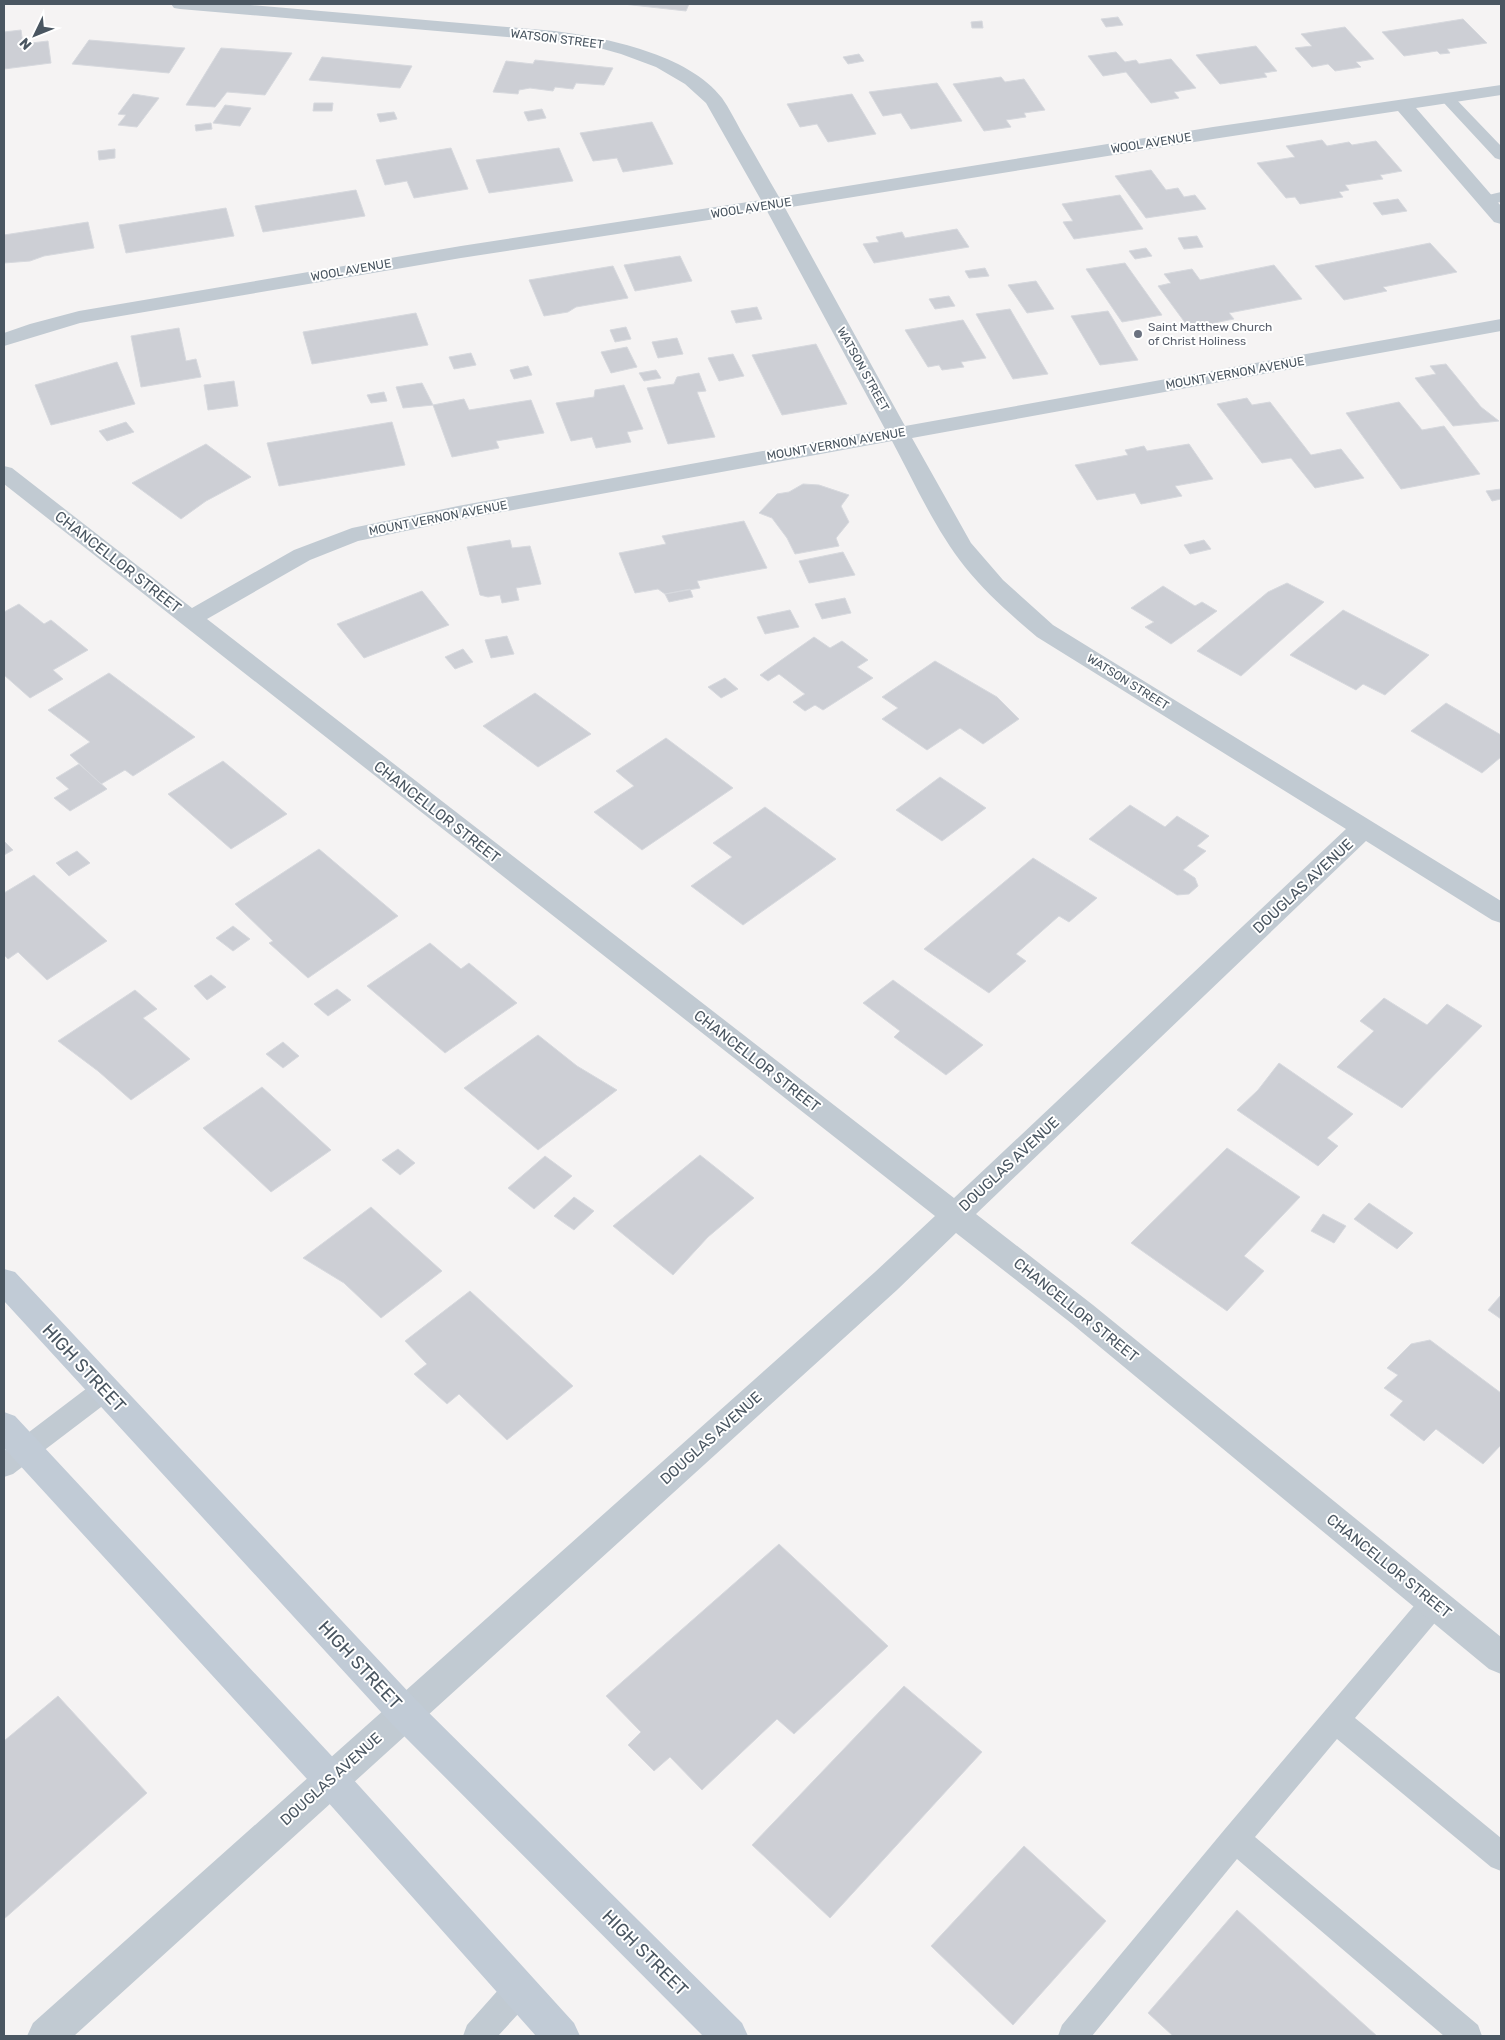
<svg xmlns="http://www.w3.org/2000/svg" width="1505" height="2040" font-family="Rubik,sans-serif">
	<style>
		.building { fill: #cdcfd5; stroke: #d7d9de }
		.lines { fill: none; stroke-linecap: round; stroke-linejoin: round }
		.lane { fill: #c1cad2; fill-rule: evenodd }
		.street { fill: #c1cad2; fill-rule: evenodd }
		.secondary { fill: #c1cbd6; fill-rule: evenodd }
		.worship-dot { fill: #6b7280; stroke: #fff; stroke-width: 2 }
		.labels { text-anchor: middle; stroke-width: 4; stroke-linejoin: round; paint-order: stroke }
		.far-street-label { font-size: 12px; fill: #4a5661; stroke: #fff }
		.far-worship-label { font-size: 12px; fill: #5b616d; stroke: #fff; text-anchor: start }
		.street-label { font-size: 15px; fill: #4a5661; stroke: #fff }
		.near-street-label { font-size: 18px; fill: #4a5661; stroke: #fff }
	</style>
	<rect width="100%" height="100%" fill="#f5f3f3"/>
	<path class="building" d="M623 4H689L686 11Z
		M1118 17 1123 25 1106 27 1101 19Z
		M1463 19 1487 43 1447 49 1450 53 1440 54 1437 51 1404 56 1382 32Z
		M982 21 983 28H972L971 22Z
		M1345 27 1374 59 1356 62 1361 67 1335 71 1328 64 1312 67 1295 48 1312 46 1301 34Z
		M21 30 23 44 48 41 51 63 4 69V32Z
		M89 40 185 48 169 73 72 64Z
		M1256 46 1277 71 1264 73 1267 77 1220 84 1196 55Z
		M221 48 292 53 265 95 227 92 215 107 186 105Z
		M1116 52 1125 62 1136 60 1139 64 1171 59 1196 88 1174 92 1179 98 1151 103 1126 72 1103 76 1088 56Z
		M859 54 864 61 848 64 843 57Z
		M322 57 412 66 400 88 309 80Z
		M535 60 613 68 604 85 576 83 573 89 555 87 553 91 530 88 519 90 518 94 493 92 506 61 533 64Z
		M1001 77 1005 82 1024 79 1045 110 1024 113 1026 117 1006 120 1011 127 984 131 953 84Z
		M937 83 962 121 911 129 901 113 883 116 869 92Z
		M133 94 159 98 137 127 118 125 126 115 118 114Z
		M852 94 876 134 828 142 817 124 800 127 787 104Z
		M314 103H333L332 111H313Z
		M225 105 251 108 240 126 213 123Z
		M542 109 546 118 528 121 524 112Z
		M394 112 397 119 380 122 377 114Z
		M652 122 673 164 623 172 617 158 593 161 580 133Z
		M211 123 212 129 196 131 195 125Z
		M1322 140 1327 146 1349 142 1352 145 1376 141 1402 171 1380 175 1383 179 1345 185 1349 190 1339 192 1343 197 1300 204 1295 197 1286 198 1257 163 1295 157 1286 146Z
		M451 148 468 189 414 198 407 181 385 185 376 160Z
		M559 148 573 181 489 193 476 160Z
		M115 149V158L99 160 98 151Z
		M1151 170 1166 190 1178 188 1184 197 1195 195 1206 209 1146 218 1115 176Z
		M356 190 365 216 263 232 255 206Z
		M1120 195 1143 229 1074 239 1063 222 1073 221 1062 204Z
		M1398 199 1407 211 1382 215 1373 203Z
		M226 208 234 236 126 253 119 225Z
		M88 222 94 248 44 256 30 261 4 263V235Z
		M957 229 969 247 874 263 863 244 879 242 876 237 902 232 905 238Z
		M1197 236 1203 247 1184 249 1178 238Z
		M1430 243 1457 272 1383 287 1387 291 1344 300 1315 266Z
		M1146 248 1152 256 1135 259 1129 251Z
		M680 256 692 281 635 291 624 265Z
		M1125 263 1162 315 1122 322 1086 269Z
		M1274 265 1302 299 1229 313 1234 319 1189 328 1158 286 1171 283 1164 274 1192 269 1200 280Z
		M613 266 628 298 576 307 568 312 544 316 529 280Z
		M985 268 989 276 969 278 965 271Z
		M1036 281 1054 309 1027 313 1008 285Z
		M949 296 955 306 935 309 929 299Z
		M757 307 762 319 736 323 731 311Z
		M1010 309 1048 374 1013 379 976 314Z
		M1108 311 1138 360 1100 365 1071 316Z
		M416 313 428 345 312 364 303 332Z
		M963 320 986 358 961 362 964 367 942 370 939 365 928 367 905 330Z
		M626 327 631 339 615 342 610 330Z
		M179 328 186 361 196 359 201 377 141 387 131 336Z
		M677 338 683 354 658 358 652 342Z
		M816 344 847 404 782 415 752 355Z
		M627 347 637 367 611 373 601 352Z
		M471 353 476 365 454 369 449 357Z
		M733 354 744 376 719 381 708 358Z
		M117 362 135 404 51 425 35 385Z
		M1446 364 1481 407 1499 421 1453 426 1415 378 1436 374 1430 366Z
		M528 366 532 375 514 379 510 370Z
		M656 370 661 378 644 381 639 373Z
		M699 373 706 391 697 392 715 437 668 444 647 388 674 384 677 377Z
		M234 381 238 406 208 410 204 385Z
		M422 383 433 405 403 408 396 387Z
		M624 385 643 429 627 432 631 442 596 448 592 437 571 441 556 403 594 397 595 390Z
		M384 392 387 401 371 403 367 395Z
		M1247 398 1252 405 1270 402 1311 455 1341 449 1364 478 1315 488 1291 458 1262 463 1217 404Z
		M464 399 469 410 531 400 544 433 496 441 499 448 452 457 433 405Z
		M1399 402 1422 430 1444 426 1480 474 1401 489 1346 413Z
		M126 422 134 432 107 441 99 431Z
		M392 422 405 465 279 486 267 443Z
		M206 444 251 477 206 501 181 519 132 483Z
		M1189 444 1213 479 1175 486 1182 496 1141 504 1135 493 1097 500 1075 465 1128 455 1125 450 1144 446 1147 451Z
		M803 484 819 485 849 495 841 506 849 522 836 538 839 546 795 554 787 538 772 518 759 513 777 494 789 492Z
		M1501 489V499L1492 501 1486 491Z
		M744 521 767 568 697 581 700 588 665 594 658 589 635 593 619 553 666 544 662 536Z
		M510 540 512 548 530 546 541 584 516 588 519 600 502 603 500 595 488 597 480 595 467 547Z
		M1204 540 1211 549 1190 554 1184 545Z
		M843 552 855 575 809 583 799 561Z
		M1287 583 1324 602 1241 676 1197 651 1268 592Z
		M1163 586 1195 606 1202 602 1217 611 1171 644 1145 627 1154 622 1131 608Z
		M690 589 693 597 669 602 665 594Z
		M422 591 449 625 364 658 337 624Z
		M845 598 851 613 822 619 815 604Z
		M19 604 44 624 51 620 88 650 53 670 63 679 30 698 4 675V612Z
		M790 610 799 627 765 634 757 617Z
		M1343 610 1429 655 1385 695 1363 684 1356 690 1290 655Z
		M507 636 514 654 491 658 485 640Z
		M814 637 830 648 842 641 868 660 857 667 873 678 823 710 815 705 805 711 793 702 805 694 779 674 768 681 760 675Z
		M463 649 473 662 455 669 445 657Z
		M935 661 997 697 1019 719 983 744 960 728 927 750 882 719 898 708 882 697Z
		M109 673 195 737 133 776 125 770 101 784 70 755 90 742 48 710Z
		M725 678 738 689 721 698 708 687Z
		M535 693 591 734 538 767 483 726Z
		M1446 703 1501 735V757L1482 773 1411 731Z
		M666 738 733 788 642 850 594 812 634 786 616 771Z
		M223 761 287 814 231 849 168 794Z
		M79 764 107 789 70 811 54 798 69 789 56 778Z
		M940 777 986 808 942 841 896 810Z
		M1130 805 1165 827 1177 816 1209 836 1197 846 1206 851 1183 870 1195 878 1198 886 1189 894 1177 895 1089 839Z
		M765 807 836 859 743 925 691 886 732 857 713 843Z
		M4 841 13 850 4 855Z
		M319 849 398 916 308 978 269 943 273 941 235 904Z
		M77 851 90 863 69 876 56 863Z
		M1033 858 1097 898 1069 922 1059 916 1016 954 1026 961 989 993 924 949Z
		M34 875 107 941 47 980 18 952 8 959 4 955V893Z
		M233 926 250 939 233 951 216 938Z
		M430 943 461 969 469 963 517 1003 445 1053 367 986Z
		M211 975 226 987 207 1000 194 986Z
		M893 980 983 1045 946 1075 894 1037 900 1031 863 1003Z
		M337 989 351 1000 328 1016 314 1004Z
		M135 990 157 1009 143 1018 190 1059 131 1100 98 1071 58 1041Z
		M1384 998 1427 1025 1447 1004 1482 1026 1402 1108 1337 1067 1374 1031 1360 1021Z
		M538 1035 577 1066 617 1090 538 1150 464 1088Z
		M283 1042 299 1056 283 1068 266 1054Z
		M1279 1063 1353 1114 1327 1138 1338 1146 1318 1166 1237 1110 1258 1090Z
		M262 1087 331 1150 271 1192 203 1128Z
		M1227 1148 1300 1197 1244 1256 1264 1271 1227 1311 1131 1243Z
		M398 1149 415 1163 400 1175 382 1160Z
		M700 1155 754 1198 708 1237 673 1275 613 1226Z
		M545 1156 572 1176 534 1209 508 1188Z
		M574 1197 594 1211 574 1230 554 1216Z
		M1369 1203 1413 1233 1397 1249 1354 1219Z
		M371 1207 442 1271 381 1318 344 1283 303 1258Z
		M1323 1214 1346 1226 1334 1243 1311 1231Z
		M470 1291 573 1386 507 1440 459 1394 447 1404 414 1374 427 1364 405 1341Z
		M1501 1295V1319L1488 1310Z
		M1430 1340 1501 1393V1445L1483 1464 1436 1429 1424 1441 1390 1415 1403 1401 1384 1388 1398 1375 1387 1368 1411 1344Z
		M779 1544 888 1646 794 1734 777 1719 702 1790 670 1757 654 1771 628 1745 641 1732 606 1696Z
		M904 1686 982 1752 830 1918 752 1845Z
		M58 1696 147 1793 4 1919V1741Z
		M1024 1846 1106 1921 1013 2025 931 1946Z
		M1237 1910 1377 2036H1173L1148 2013Z"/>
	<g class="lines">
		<path class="lane" d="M1448 94 1453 96 1501 146V160L1495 158 1443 102 1440 99 1443 96Z
			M1501 192V202L1486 205 1480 203 1478 200 1480 197Z
			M104 1379 113 1382 117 1390 113 1398 13 1474 4 1477V1451L95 1382Z
			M1434 1590 1444 1594 1448 1603 1444 1612 1355 1718 1501 1838V1871L1491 1867 1337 1739 1255 1837 1478 2025 1482 2036H1444L1237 1859 1092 2036H1058L1062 2025 1225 1829 1424 1594Z
			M519 1975 530 1979 534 1990 530 2001 498 2036H463L467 2025 508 1979Z"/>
		<path class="street" d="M171 4H239L555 31C607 38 688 54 722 98 729 108 735 120 741 131 754 153 766 175 779 197L1213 127 1501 85V95L1416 108 1501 206V224L1494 222 1398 111 1213 139 785 208 905 426 1501 319V331L912 438 971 543 1003 580 1053 625 1501 901V923L1492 920 1366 841 976 1214 1093 1305 1501 1637V1674L1489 1669 1071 1323 956 1233 897 1290 74 2036H27L33 2023 875 1272 935 1216 4 484V466L12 468 192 608 294 550 352 528 458 506 885 429 767 211 461 258 80 323 4 346V333L30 324 79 311 461 246 761 200 706 103 685 84 656 67 621 54 596 47 555 41 180 9 174 8ZM892 441C915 484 935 529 965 567 986 593 1011 615 1037 637L1346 829 954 1198 207 619 310 560 358 541 458 520Z"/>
		<path class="secondary" d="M4 1269 15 1272 416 1700 742 2023 748 2036H703L392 1724 4 1301Z
			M4 1412 15 1416 342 1767 574 2023 580 2036H536L318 1791 4 1448Z"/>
	</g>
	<circle class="worship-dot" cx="1138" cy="334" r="5"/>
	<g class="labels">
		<g class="far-street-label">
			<text transform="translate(557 39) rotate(7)" y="4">WATSON STREET</text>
			<text transform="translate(1151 143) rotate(-9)" y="4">WOOL AVENUE</text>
			<text transform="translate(751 208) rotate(-9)" y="4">WOOL AVENUE</text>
			<text transform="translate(351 270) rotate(-10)" y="4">WOOL AVENUE</text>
			<text transform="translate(863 369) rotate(61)" y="4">WATSON STREET</text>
			<text transform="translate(1235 373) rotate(-10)" y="4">MOUNT VERNON AVENUE</text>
			<text transform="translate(836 444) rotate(-10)" y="4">MOUNT VERNON AVENUE</text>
			<text transform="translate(438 518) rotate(-11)" y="4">MOUNT VERNON AVENUE</text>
			<text transform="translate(1128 682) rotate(32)" y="4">WATSON STREET</text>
		</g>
		<g class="far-worship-label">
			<text x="1148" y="331">Saint Matthew Church<tspan x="1148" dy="14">of Christ Holiness</tspan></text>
		</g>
		<g class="street-label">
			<text transform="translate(118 562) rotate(38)" y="5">CHANCELLOR STREET</text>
			<text transform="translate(437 812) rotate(38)" y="5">CHANCELLOR STREET</text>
			<text transform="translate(1303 886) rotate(-43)" y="5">DOUGLAS AVENUE</text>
			<text transform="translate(757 1061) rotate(38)" y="5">CHANCELLOR STREET</text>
			<text transform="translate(1009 1164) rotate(-43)" y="5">DOUGLAS AVENUE</text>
			<text transform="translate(1076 1310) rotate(39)" y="5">CHANCELLOR STREET</text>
			<text transform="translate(711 1438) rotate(-42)" y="5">DOUGLAS AVENUE</text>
			<text transform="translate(1389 1566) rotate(39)" y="5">CHANCELLOR STREET</text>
			<text transform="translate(331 1779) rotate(-42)" y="5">DOUGLAS AVENUE</text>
		</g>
		<g class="near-street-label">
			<text transform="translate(84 1368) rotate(47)" y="6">HIGH STREET</text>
			<text transform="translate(360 1665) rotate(47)" y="6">HIGH STREET</text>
			<text transform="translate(645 1953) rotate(45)" y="6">HIGH STREET</text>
		</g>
	</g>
	<rect width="1505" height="2040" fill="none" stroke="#4a5661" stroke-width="10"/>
	<g transform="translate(35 35) rotate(227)" stroke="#ffffff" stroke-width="4" paint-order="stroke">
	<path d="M0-4L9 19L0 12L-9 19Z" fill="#4a5661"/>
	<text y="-8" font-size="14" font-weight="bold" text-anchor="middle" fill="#4a5661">N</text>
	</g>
</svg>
